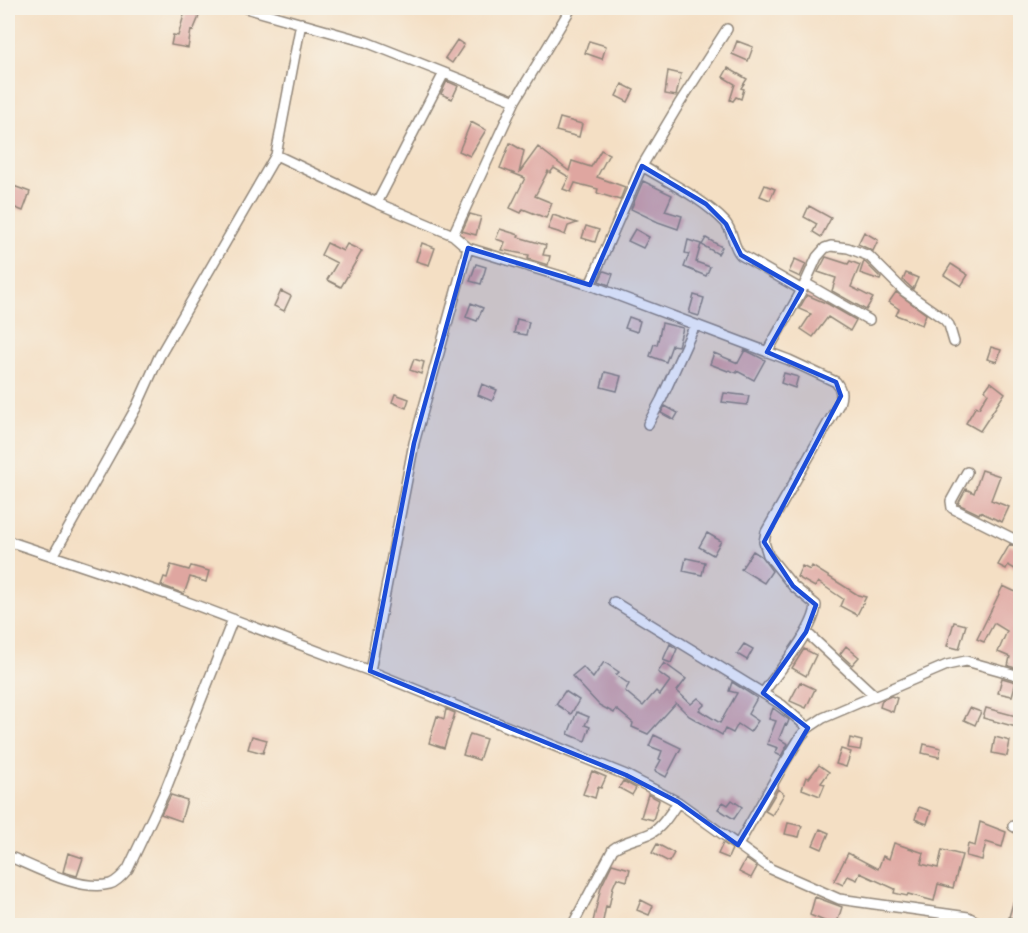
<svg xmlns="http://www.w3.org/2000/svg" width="1028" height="933" font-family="'Shantell Sans',sans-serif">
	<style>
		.building { fill: #dfa6a0 }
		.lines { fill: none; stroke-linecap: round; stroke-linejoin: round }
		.street-casing { stroke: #908578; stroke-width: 12 }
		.street { stroke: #fff; stroke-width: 9 }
		.marked { fill: #1d4ed8; fill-opacity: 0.2; stroke: #1d4ed8; stroke-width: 4.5; stroke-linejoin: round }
	</style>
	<rect width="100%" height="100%" fill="#f7f3e8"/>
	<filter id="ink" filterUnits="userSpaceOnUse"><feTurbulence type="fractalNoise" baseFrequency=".0167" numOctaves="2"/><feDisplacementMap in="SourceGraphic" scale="12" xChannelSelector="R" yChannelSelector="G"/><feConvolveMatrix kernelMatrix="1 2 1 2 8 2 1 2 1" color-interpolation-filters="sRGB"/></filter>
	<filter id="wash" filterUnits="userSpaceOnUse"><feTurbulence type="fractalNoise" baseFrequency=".008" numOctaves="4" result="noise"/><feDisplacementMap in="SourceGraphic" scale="24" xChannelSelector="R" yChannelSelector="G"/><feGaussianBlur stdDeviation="1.35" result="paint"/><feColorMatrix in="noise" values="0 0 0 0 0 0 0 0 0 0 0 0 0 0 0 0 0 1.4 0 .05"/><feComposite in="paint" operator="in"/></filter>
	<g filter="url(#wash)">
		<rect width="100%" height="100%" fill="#f4dfc4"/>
		<g id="blocks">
			<path class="building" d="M186 8H201L198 19 193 31 191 30 188 48 171 45 173 35 178 36Z
				M457 40 464 45 452 63 445 58Z
				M589 41 606 46 602 59 585 53Z
				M737 41 753 47 748 61 732 54Z
				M728 68 747 79 741 88 744 89 741 99 736 97 733 101 730 100 735 84 723 77Z
				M668 71 681 74 676 96 665 94Z
				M447 81 458 86 452 99 441 94Z
				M622 84 634 90 628 102 616 96Z
				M560 118 582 124 579 137 556 131Z
				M471 122 486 130 470 156 459 151Z
				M510 143 524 151 519 173 538 147 569 171 572 161 591 167 601 150 609 154 597 177 625 187 620 200 597 193 598 189 575 183 571 192 563 189 569 177 554 168 550 173 548 171 535 196 552 203 546 218 523 209 521 213 510 208 525 178 500 168Z
				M643 181 672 195 665 211 682 216 678 229 658 222 631 209Z
				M8 184 30 192 23 211 8 205Z
				M765 185 775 189 770 200 760 196Z
				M809 206 831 218 821 237 813 232 817 224 804 217Z
				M470 214 481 217 476 235 462 231Z
				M553 215 577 223 568 226 565 235 558 232 548 229Z
				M586 226 599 230 595 242 582 238Z
				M500 229 519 235 518 237 546 245 543 255 550 256 548 265 528 259 529 255 502 250 505 242 496 239Z
				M635 229 649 237 643 248 628 241Z
				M864 232 878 240 873 251 858 244Z
				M706 238 722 247 718 254 702 245Z
				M688 240 701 244 696 262 710 267 706 276 684 267 689 254 685 253Z
				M327 243 343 251 347 244 362 251 341 287 327 280 337 263 321 255Z
				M422 243 435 248 429 265 416 261Z
				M826 257 848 264 850 261 860 265 851 287 873 298 866 310 832 291 836 278 818 272Z
				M795 259 806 264 800 277 789 272Z
				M864 261 881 278 880 280 860 273Z
				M476 264 486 267 481 284 470 281Z
				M951 264 968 275 961 286 944 275Z
				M604 271 613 274 609 285 599 281Z
				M906 273 918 278 913 289 903 280Z
				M281 291 291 296 284 311 274 306Z
				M896 292 926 314 922 325 896 315 899 309 889 302Z
				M694 295 704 298 699 316 689 313Z
				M807 295 828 304 856 320 850 331 828 317 813 337 801 329 811 314 799 309Z
				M471 303 483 308 477 321 466 317Z
				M629 317 640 321 637 332 625 328Z
				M517 319 529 322 526 335 514 333Z
				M662 323 683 328 678 346 672 345 666 362 650 356 654 344 657 345Z
				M991 347 1001 350 997 362 987 359Z
				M745 350 765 360 754 380 737 371V373L729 370 728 371 710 364 714 353 738 363Z
				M414 359 424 362 421 374 410 370Z
				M605 372 621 376 617 391 601 387Z
				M784 373 798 377 795 388 781 383Z
				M991 382 1005 393 980 431 966 423 976 406 979 408 988 393 985 390Z
				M482 384 497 390 492 401 478 395Z
				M724 393 749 396 747 405 722 402Z
				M395 394 409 399 406 408 392 402Z
				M665 406 678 413 674 420 661 413Z
				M982 470 1000 476 991 500 1009 507 1002 522 980 512 979 514 958 504 966 489 974 493Z
				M707 533 721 541 713 555 699 547Z
				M1010 544 1020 549V572L1008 565 1006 569 998 565Z
				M753 551 761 556 772 571 764 583 741 569Z
				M686 558 705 562 702 575 683 571Z
				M171 565 189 570 191 566 209 571 206 582 190 577 184 594 161 585 164 577 167 578Z
				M802 566 810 570 812 566 858 595 866 597 857 615 840 606 843 599 818 582 815 587 797 577Z
				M1003 586 1020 594V669L1008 666 1010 657 998 652 1007 631 994 623 984 642 977 639Z
				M954 622 966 625 959 649 947 646Z
				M670 644 677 649 671 663 663 660Z
				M744 644 753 649 747 660 737 654Z
				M846 646 859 657 852 665 840 654Z
				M804 649 816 655 806 676 792 668Z
				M604 662 619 672 616 675 629 684 625 691 643 706 656 691 660 695 670 681 658 672 664 663 686 679 677 691 691 704 698 698 705 704 699 710 720 723 737 693 729 691 732 682 757 698 748 714 758 721 750 732 738 724 733 733 725 729 722 735 689 716 676 703 648 734 632 727 633 723 616 709 614 713 599 705 572 676 583 667 593 678Z
				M1002 678 1016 682 1012 696 998 693Z
				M800 682 815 689 806 708 790 701Z
				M565 691 579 700 571 714 556 704Z
				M891 696 897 698 893 712 880 707 882 700Z
				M773 708 789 720 787 725 785 724 779 739 788 744 781 756 775 753 778 748 767 744 776 721 769 719Z
				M970 708 981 712 975 725 964 720Z
				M986 708 1020 717V728L983 718Z
				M446 709 455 713 444 748 429 743 437 716 444 719Z
				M577 712 589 717 585 725 590 727 585 741 568 734Z
				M470 734 486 739 479 760 463 755Z
				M654 735 681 748 666 777 655 771 661 760 659 759 662 751 649 746Z
				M252 736 267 740 263 753 248 749Z
				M995 737 1010 741 1007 756 992 753Z
				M850 738 862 741 860 750 848 748Z
				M924 744 941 748 939 757 922 753Z
				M841 749 851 752 846 767 836 764Z
				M819 765 829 772 821 783 825 784 820 796 802 789 806 777 809 778Z
				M592 771 606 777 601 788 598 787 595 798 583 794Z
				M623 781 636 788 632 795 619 788Z
				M778 789 784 794 772 815 765 811Z
				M648 794 659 800 653 820 641 817Z
				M171 795 187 800 181 821 161 814Z
				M732 800 742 807 734 819 718 809 723 802 728 805Z
				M919 807 931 811 927 824 915 819Z
				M980 822 1006 832 1002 847 986 842 982 860 966 856 968 844 975 846Z
				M788 823 802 826 799 837 785 834Z
				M820 829 829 833 822 849 813 845Z
				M723 843 732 849 728 858 718 854Z
				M894 843 924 853 921 864 938 868 942 850 962 855 953 888 938 884 934 901 908 894 907 896 894 893 895 889 860 873 857 880 848 876 843 885 834 881 848 853 878 869 883 856 889 859Z
				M657 844 674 853 669 862 652 853Z
				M68 853 83 858 77 876 63 872Z
				M746 859 757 867 751 878 739 872Z
				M612 864 630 869 627 881 617 878 613 887 609 907 606 906 602 926H592L601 887Z
				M1018 886H1020V920L1009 917Z
				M815 897 842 907 836 926 810 915Z
				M641 900 653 906 649 915 637 910Z"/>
		</g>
	</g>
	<g filter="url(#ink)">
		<use href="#blocks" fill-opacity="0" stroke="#908578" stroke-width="1.5"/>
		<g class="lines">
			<defs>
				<path id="street" d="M246 8 366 42 515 101
					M1014 8 1020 11
					M276 155 301 23
					M642 166C670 183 702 198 725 222 734 232 732 246 741 255L802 290
					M377 203 444 73
					M468 248 590 285 789 360 836 382C842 390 842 395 839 404L766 532 764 542 768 555 793 586 816 605C815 629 778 672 763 693
					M805 283 869 320
					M590 285 642 166 679 104 727 29
					M767 352 802 290 817 257 825 248 831 246 848 248 869 256 904 291 944 319 949 325 954 342
					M648 424 661 400 695 325
					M967 472 951 501 952 508 1020 542
					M8 541 169 595 370 671 626 775 678 802 771 869 839 899 968 917 985 926
					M53 556 136 408 159 357 276 155 377 203 453 235
					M614 602 782 705 808 728
					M806 632 875 696
					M370 671 414 443 468 248 453 235 515 101 571 8
					M1013 826 1020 830
					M738 845 785 762 801 736 808 728 823 718 947 665 966 661 1020 676
					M8 856C35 867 80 892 110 884 117 882 123 875 128 869L165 791 233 619
					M572 926 613 849C625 840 640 839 653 832 663 826 671 812 678 802"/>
			</defs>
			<use href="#street" class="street-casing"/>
			<use href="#street" class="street"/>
		</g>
	</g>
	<path class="marked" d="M642 166 706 204 726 224 741 255 802 290 767 352 836 382 841 396 764 542 793 586 816 605 806 632 763 693 808 728 738 845 678 802 626 775 370 671 414 443 468 248 590 285Z"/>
	<rect width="1028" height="933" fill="none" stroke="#f7f3e8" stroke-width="30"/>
</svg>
